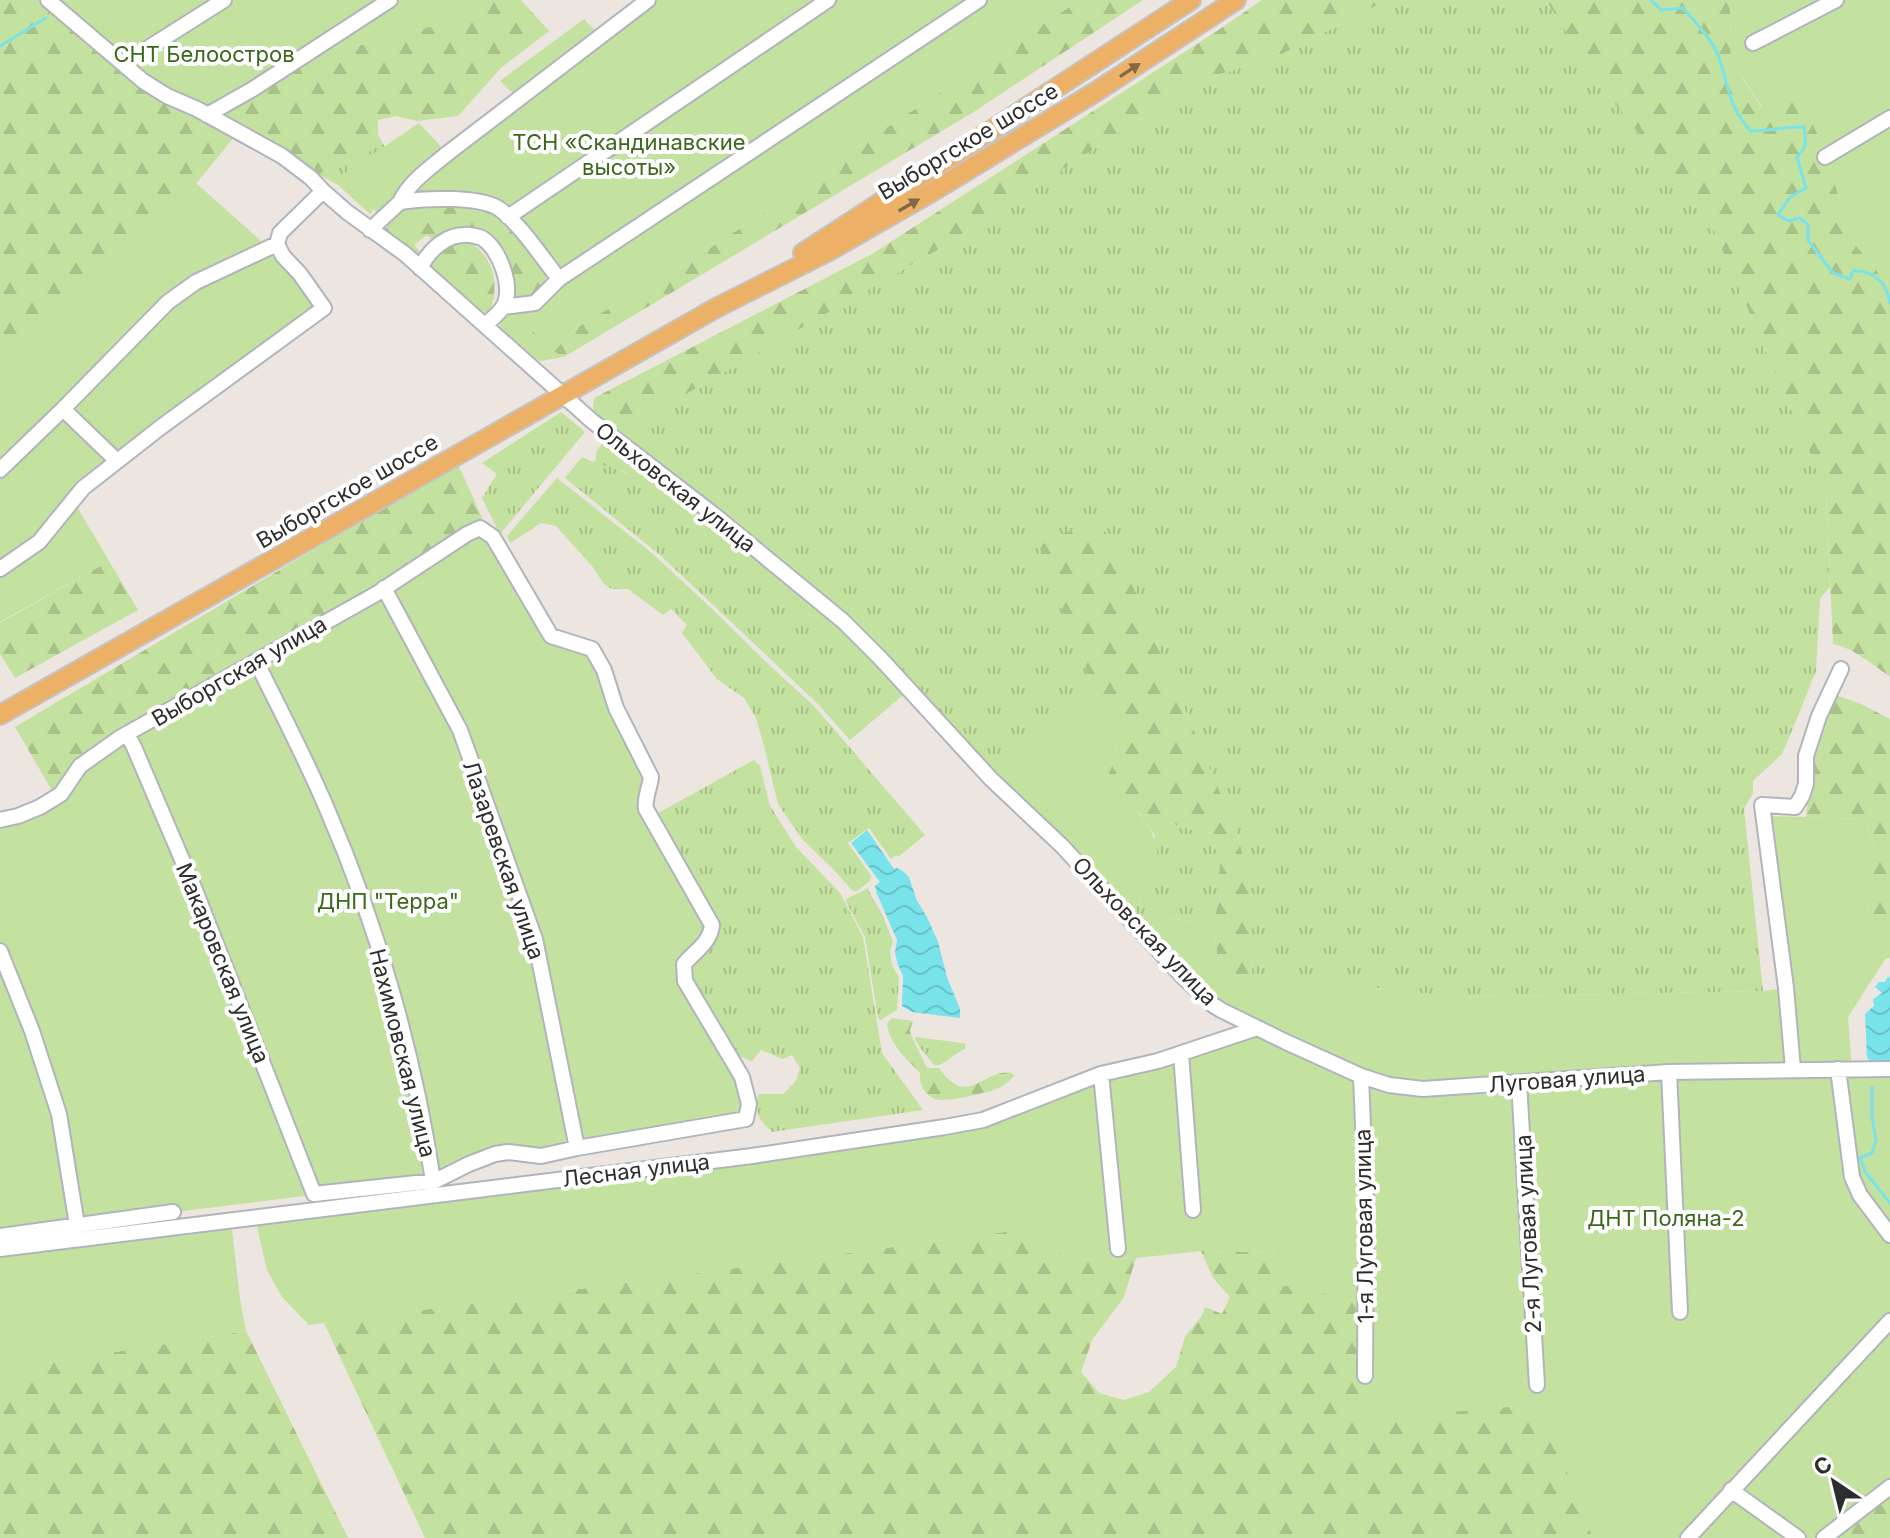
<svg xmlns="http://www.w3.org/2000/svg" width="1890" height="1538" font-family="Inter,sans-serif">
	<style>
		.grass { fill: url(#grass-tufts) }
		.forest { fill: url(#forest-firs) }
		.garden { fill: #c3e19f }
		.water { fill: url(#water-waves) }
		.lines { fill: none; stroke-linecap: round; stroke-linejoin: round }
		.stream { stroke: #78e3ea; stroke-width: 3 }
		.minor-casing { stroke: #b0b5bc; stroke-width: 18 }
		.major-casing { stroke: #c4c4c4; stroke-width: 22 }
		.minor { stroke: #fff; stroke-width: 14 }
		.major { stroke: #ecb167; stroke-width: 18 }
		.oneway { fill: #836847 }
		.labels { text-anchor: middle; stroke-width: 8; stroke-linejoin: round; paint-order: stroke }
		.park-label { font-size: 22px; fill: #3c681e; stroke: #fff }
		.street-label { font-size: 22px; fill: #2d2d2d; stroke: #fff }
	</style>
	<defs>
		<pattern id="grass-tufts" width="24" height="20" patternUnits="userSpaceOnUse" patternTransform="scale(2)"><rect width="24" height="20" fill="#c3e19f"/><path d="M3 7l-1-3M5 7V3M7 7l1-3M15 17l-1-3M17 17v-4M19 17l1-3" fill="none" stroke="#a8c189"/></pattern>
		<pattern id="forest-firs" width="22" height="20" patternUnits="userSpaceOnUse" patternTransform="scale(2)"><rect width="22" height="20" fill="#c3e19f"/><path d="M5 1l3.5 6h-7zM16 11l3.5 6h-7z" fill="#a8c189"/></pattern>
		<pattern id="water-waves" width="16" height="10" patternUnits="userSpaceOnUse" patternTransform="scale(2)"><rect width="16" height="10" fill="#78e3ea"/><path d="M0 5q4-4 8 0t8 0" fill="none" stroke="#68c3c9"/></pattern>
	</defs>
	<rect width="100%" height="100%" fill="#ede5e0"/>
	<path class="grass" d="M1387 0H1546L1598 83 1711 224 1826 490 1830 587 1820 598 1816 671 1802 706 1782 754 1753 781V793L1744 809 1763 991 1457 997 1252 974 1250 940 1254 906 1238 835 1135 591 1100 521 1081 529 1044 566 1054 578 1070 628 1079 641 1087 673 1098 697 991 777 908 691 850 740 818 704 660 555 565 478 582 457 593 462 596 460 627 474 620 443 651 414 941 248 1200 80 1276 57Z
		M378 145 385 147 339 178 374 209 370 214 338 185 318 174 329 167 356 160Z
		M509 302 521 307 554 351 564 357 540 361 520 352 499 328Z
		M561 412 585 432 500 534 482 498 497 474 482 463Z
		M557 478 653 554 710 607 766 662 814 706 925 835 898 857 896 855 891 859 869 828 848 843 872 877 870 879V881L857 891H853L834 870 803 840 778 804 764 746 756 718 744 698 717 679 682 633 687 625 671 609 663 615 628 589H612L604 584 592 566 556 526 541 523 510 543 507 536Z
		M754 760 760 766 770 806 796 847 840 893 863 937 882 1053 923 1110 772 1132C759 1120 753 1111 759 1094H783L796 1081 800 1068 792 1055 783 1059 761 1050 752 1061 736 1055 685 981 653 816Z
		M1140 814 1206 834 1221 858 1219 873 1222 886 1214 922 1136 917 1133 911 1142 899 1155 836Z
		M867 888 882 914 893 941 890 951 892 965 899 977 897 1010 881 1020 878 1018 865 937 845 900C852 895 860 894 867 888Z
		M916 1037 962 1043 965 1044V1048L940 1065H934L921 1049 915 1039Z"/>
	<path class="forest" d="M0 0H48L293 63 447 22 473 0H521L549 31 501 68 458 116 417 121 396 116 378 120V135L385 147 378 146 356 160 329 167 315 178 239 131 178 206 0 371Z
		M1080 0H1143L972 113 564 357 554 351 576 328 708 249 810 183 848 153Z
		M1262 0H1387L1276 57 1200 80 941 248 651 414 620 443 646 463 640 470 641 476 638 480 631 481 625 472 603 465 596 460V452L609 435 592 421 594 398 872 254 1214 33Z
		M1546 0H1730L1731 60 1761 107 1796 89 1821 141 1854 243 1890 287V676C1870 664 1856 649 1833 644L1826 490 1711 224 1598 83Z
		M416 200 501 211 558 277 535 303 514 305 482 234 438 244 427 235 414 245 424 256 420 260 381 231 388 227 398 232Z
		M464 238C492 254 501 280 490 311L485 312 479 309 427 266 428 258Z
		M458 464 488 531 54 794 15 727Z
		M1100 521 1135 591 1238 835 1254 906 1250 940 1252 974 1219 977 1214 922 1222 886 1219 873 1221 858 1206 834 1140 814 1116 791 1106 778C1109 772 1113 765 1114 758 1116 748 1116 741 1123 732L1115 717 1098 697 1087 673 1079 641 1070 628 1061 609 1054 578 1044 566 1040 547C1052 534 1083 528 1100 521Z
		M109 561 138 610 15 678 0 654V623Z
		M1832 694 1859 703 1890 719V940C1856 929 1867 872 1875 846L1864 819 1806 817 1812 753Z
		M892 1018 913 1021 910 1030 911 1035 927 1068H939C968 1110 983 1068 1012 1073L1014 1076C1010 1081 1005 1085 999 1088 986 1093 947 1103 935 1099 924 1095 919 1084 920 1073 906 1058 889 1044 887 1023Z
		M1027 1229 1070 1260 1136 1258 1124 1297 1092 1340 1081 1372 1099 1393 1124 1400 1149 1392 1176 1367 1185 1337 1201 1317 1205 1307 1222 1314 1230 1297 1213 1278 1201 1251 1281 1253 1366 1301 1365 1419 1541 1404 1593 1538H425L324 1323Z
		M246 1331 348 1538H0V1382L40 1364Z
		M1890 1487V1538H1824Z"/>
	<path class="garden" d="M48 0H473L447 22 293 63 211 115 167 96Z
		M646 0H1080L848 153 810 183 708 249 576 328 554 351 521 321V307L557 277 501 211 416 200 412 213 403 231 398 232 388 227 374 209 338 178 419 123 447 153 518 98 500 81 584 19 599 35Z
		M1730 0H1890V287L1854 243 1821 141 1796 89 1762 107 1731 60Z
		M196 183 260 240 271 256 300 274 324 308 73 500 109 561 0 622V371L178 206Z
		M480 528 551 636 592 649 651 777 645 804 712 925 691 955 685 981 732 1057 746 1119 580 1147 508 1152 439 1179 167 1213 0 1236V818L40 807 80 766Z
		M1098 697 1115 717 1123 732C1116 741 1116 748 1114 758 1113 765 1109 772 1106 778 1116 791 1130 802 1140 815 1169 850 1158 878 1133 911L1136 917 1214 922 1219 977 1252 974 1457 997 1763 991 1786 988 1767 816 1864 819 1875 847C1867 872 1856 929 1890 940V958H1886L1848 1017 1852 1069H1890V1487L1824 1538H1593L1540 1404 1364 1420 1366 1301 1280 1285V1253L1201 1251 1136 1258 1070 1260 1027 1229 309 1325 282 1297 267 1270 255 1218 945 1127 1219 1041 1240 1020 1221 1010 991 777Z
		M231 1221 240 1299 246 1331 40 1364 0 1382V1249Z"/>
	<path class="water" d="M867 830 894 869 897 868 903 871 909 877 917 901 927 917 938 942 947 977 960 1009V1018L912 1012 902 1006 903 976 898 965 895 953 897 940 877 894 875 886 880 882 851 843Z
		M1888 976 1890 978V1062L1874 1063 1867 1058 1865 1014 1874 1006 1873 999 1882 993 1875 987 1879 982H1885Z"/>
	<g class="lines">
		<path class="stream" d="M1651 0 1661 10 1683 8C1695 22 1711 38 1718 55 1729 84 1727 106 1751 131 1769 131 1786 126 1804 127 1806 141 1807 147 1797 157L1806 188 1789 198 1778 215 1789 221 1800 218 1808 225V240L1819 255 1833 273 1850 279 1853 271C1874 270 1887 283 1890 303
			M0 46 46 18
			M1872 1087V1116L1876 1141 1872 1153 1860 1158 1866 1173 1890 1203"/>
		<defs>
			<path id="minor" d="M48 0 143 81 167 96 197 109 282 156 311 178 323 191 347 212 405 254 592 421 713 514 843 621 881 659 991 779 1062 846 1182 976 1213 1005 1221 1010 1286 1042 1361 1076 1389 1085 1423 1089 1669 1072 1890 1069
				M1753 43 1836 0
				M125 65 134 57 224 0
				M207 115 253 89 390 0
				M1825 157 1890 118
				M400 202C424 198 478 196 498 208 517 220 544 260 559 279
				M508 217 828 0
				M370 230 400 202C409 182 431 167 448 153L648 0
				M420 268C430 249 447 233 470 235 474 236 478 236 482 238 500 249 514 288 503 307 499 313 491 320 485 325
				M503 307 535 303 559 279 979 0
				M63 409 117 461
				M0 470 63 409 168 302 196 282 277 244
				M0 569 39 542 83 488 161 427 324 308 300 274 283 256 277 244 280 233 323 191
				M384 588 460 730 535 939 577 1148
				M256 661C280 710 306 759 327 809 377 924 415 1057 433 1181
				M0 820 18 816 40 807 61 794 80 766 121 737 376 594 467 534 480 528 493 537 551 636 592 649 604 670 616 708 651 777C650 787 644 799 646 809L712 925C710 943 695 951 684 964L685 981 742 1077 749 1104 746 1119 577 1148 541 1156 508 1152 495 1154 469 1164 435 1181 314 1194 195 890 134 747 127 734
				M0 951 32 1031 59 1114 77 1225
				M1181 1054 1193 1210
				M1793 1069 1786 988 1762 805 1795 807 1802 796 1806 784V756L1819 716 1841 669
				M1838 1069 1852 1177 1860 1195 1890 1235
				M1669 1072 1680 1312
				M1101 1074 1118 1249
				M1361 1076 1366 1201 1365 1376
				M1519 1083 1537 1385
				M0 1236 173 1212
				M0 1249 752 1156 945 1127 983 1120 1101 1074 1158 1061 1257 1028
				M1731 1490 1798 1538
				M1688 1538 1890 1321
				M1824 1538 1890 1487"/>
			<path id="major" d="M803 253 1191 0
				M0 715 716 308 829 251 930 193 1097 91 1236 0"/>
		</defs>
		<use href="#minor" class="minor-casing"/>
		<use href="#major" class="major-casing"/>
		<use href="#minor" class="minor"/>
		<use href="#major" class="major"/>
	</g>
	<defs><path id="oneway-solid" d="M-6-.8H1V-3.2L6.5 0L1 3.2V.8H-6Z" transform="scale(2)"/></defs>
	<g class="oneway">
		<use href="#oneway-solid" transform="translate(1130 70) rotate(-33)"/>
		<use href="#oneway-solid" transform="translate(909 205) rotate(-30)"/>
	</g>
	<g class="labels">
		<g class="park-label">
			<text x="204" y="62">СНТ Белоостров</text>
			<text x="629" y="150">ТСН «Скандинавские<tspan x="629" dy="25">высоты»</tspan></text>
			<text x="388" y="909">ДНП "Терра"</text>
			<text x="1666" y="1226">ДНТ Поляна-2</text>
		</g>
		<g class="street-label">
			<text transform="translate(968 141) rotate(-31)" y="8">Выборгское шоссе</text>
			<text transform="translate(676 487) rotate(38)" y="8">Ольховская улица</text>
			<text transform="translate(347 491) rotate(-30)" y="8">Выборгское шоссе</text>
			<text transform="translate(239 671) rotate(-30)" y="8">Выборгская улица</text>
			<text transform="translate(504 860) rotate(71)" y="8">Лазаревская улица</text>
			<text transform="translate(1145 931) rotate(46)" y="8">Ольховская улица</text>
			<text transform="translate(223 963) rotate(68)" y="8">Макаровская улица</text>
			<text transform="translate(403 1053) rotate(76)" y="8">Нахимовская улица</text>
			<text transform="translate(1567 1079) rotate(-4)" y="8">Луговая улица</text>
			<text transform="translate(636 1170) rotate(-7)" y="8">Лесная улица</text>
			<text transform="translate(1364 1226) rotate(-91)" y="8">1-я Луговая улица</text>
			<text transform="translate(1528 1234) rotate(-93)" y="8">2-я Луговая улица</text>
		</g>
	</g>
	<g transform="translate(1834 1482) rotate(325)" stroke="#ffffff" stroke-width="6" paint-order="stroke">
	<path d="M0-6L14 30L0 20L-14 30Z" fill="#2d2d2d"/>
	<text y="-12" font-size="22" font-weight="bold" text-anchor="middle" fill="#2d2d2d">С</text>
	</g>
</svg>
